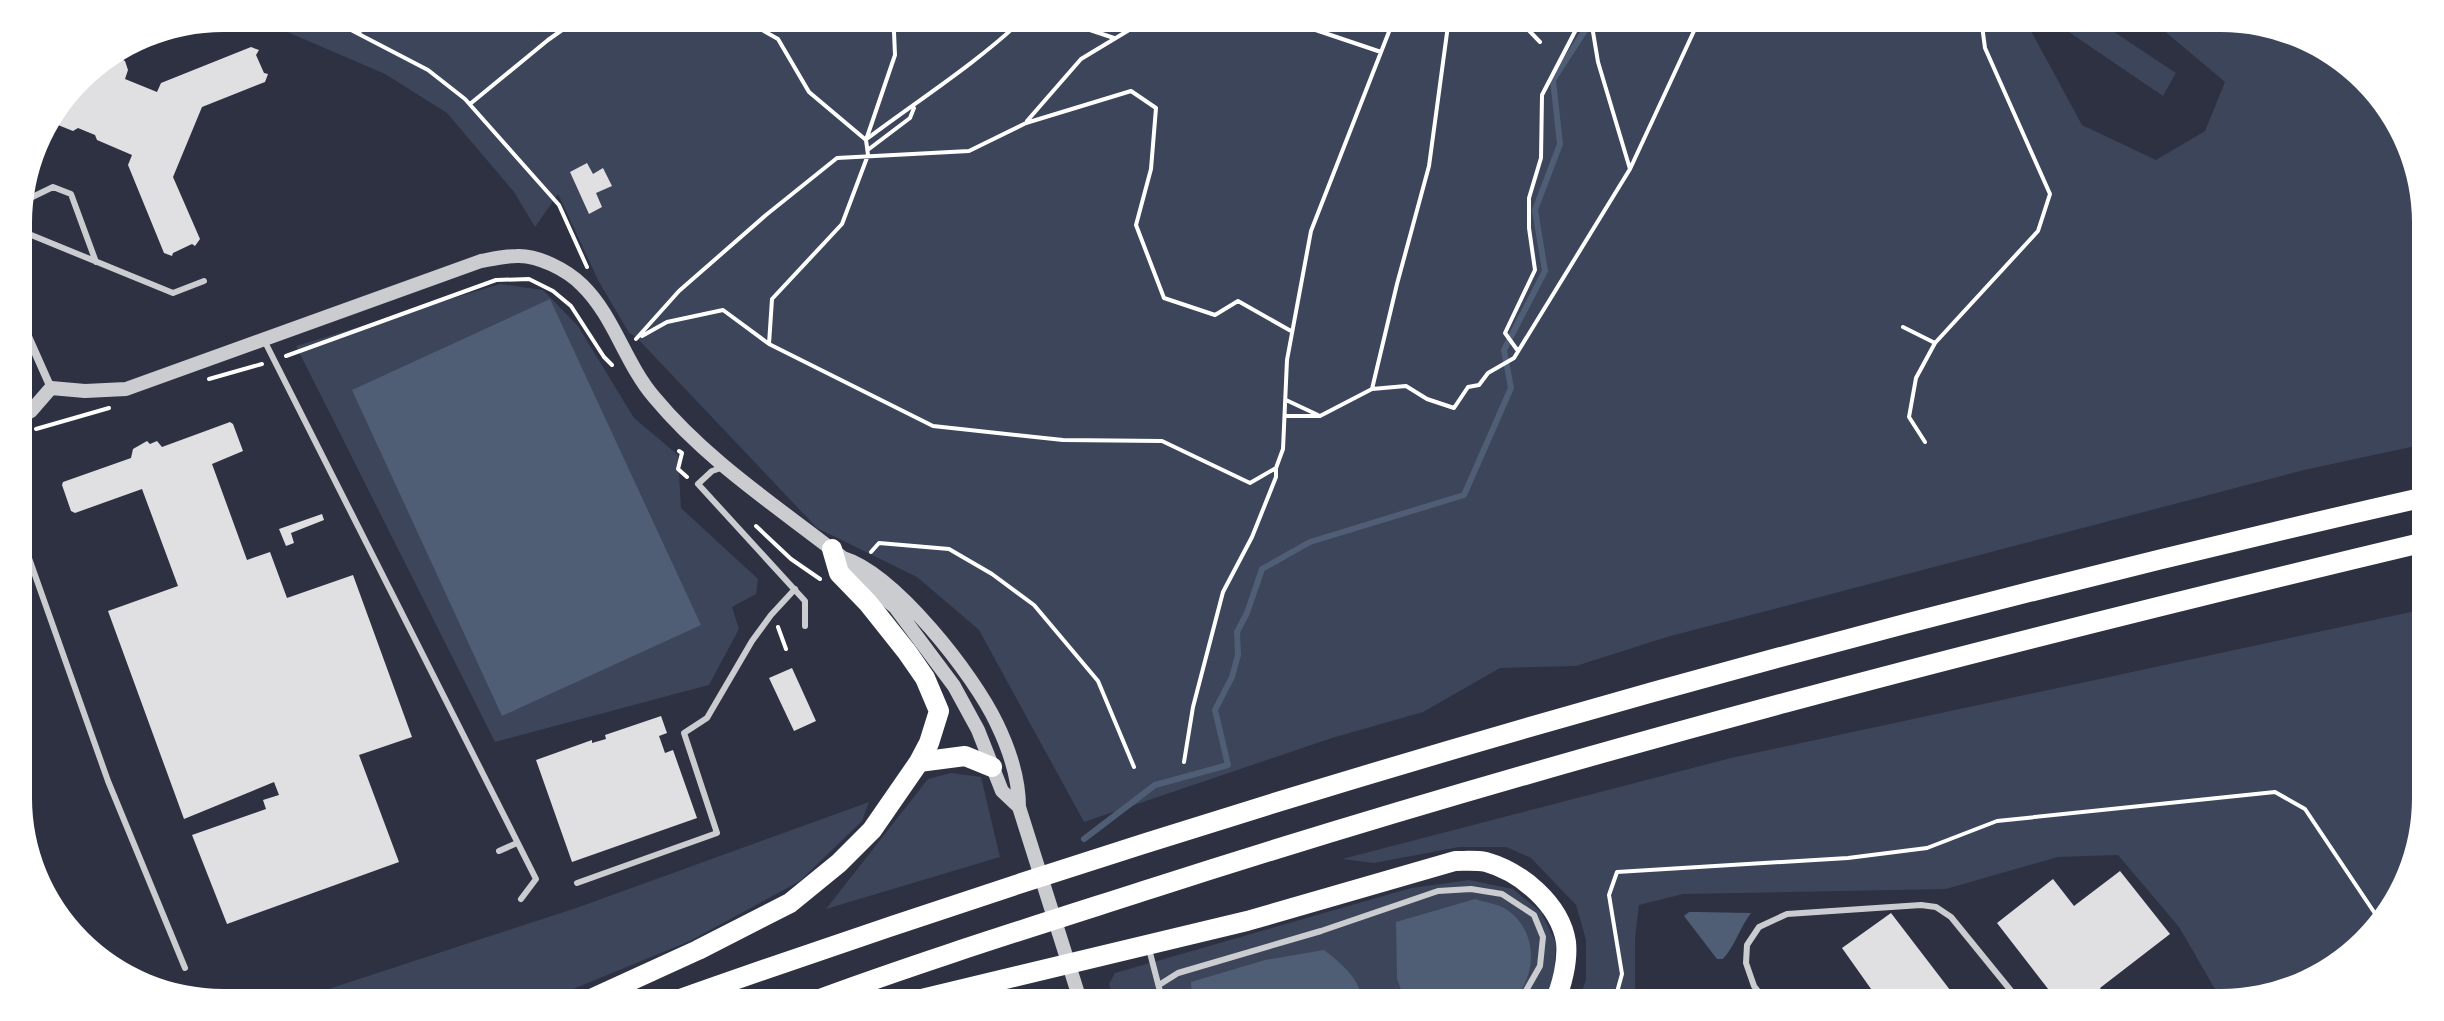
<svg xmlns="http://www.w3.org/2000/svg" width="2444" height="1021" font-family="'Crimson Pro',serif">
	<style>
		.green { fill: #3c4559 }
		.water { fill: #4f5d75 }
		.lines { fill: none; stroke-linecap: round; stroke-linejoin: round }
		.stream { stroke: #4f5d75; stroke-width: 6 }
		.building { fill: #e0e0e3 }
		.path { stroke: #fff; stroke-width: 4 }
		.service { stroke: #caccd0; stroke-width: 6 }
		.minor { stroke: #caccd0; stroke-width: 8 }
		.tertiary { stroke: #caccd0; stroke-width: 14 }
		.motorway { stroke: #fff; stroke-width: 20 }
	</style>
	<rect width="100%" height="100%" fill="#2d3142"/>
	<path class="green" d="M261 18H2024L2082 125 2156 160 2205 131 2225 82 2149 18H2221L2299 33 2383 98 2424 196 2425 444 2304 470 1667 637 1576 666 1500 668 1423 712 1332 738 1084 822 979 630 917 577 817 528 636 337 629 333 598 280 558 194 535 227 514 192 447 113 385 74 285 31Z
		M2070 18H2093L2176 73 2163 96 2063 28Z
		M500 284 543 290 578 326 634 418 678 455 681 508 758 579 756 594 732 607 739 629 709 685 495 742 296 346Z
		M2425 609 2426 798 2411 876 2345 961 2234 1003H2223L2179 927 2118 855 2058 857 1946 889 1683 894 1639 905 1635 939V1003H1577L1586 980V940L1576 905 1531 858 1506 847H1459L1374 863 1342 859 1731 758Z
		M951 773 981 777 1000 857 826 909 928 779Z
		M869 802 862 821 800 881 690 941 539 1003H286L579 907Z
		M1469 880 1513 889 1541 912 1556 943 1553 983 1543 1003H1115L1109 984 1115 973 1411 888Z"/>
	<path class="water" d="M550 299 701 625 502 716 352 390Z
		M1475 899C1484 902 1498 904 1506 909 1539 931 1538 977 1511 1003H1406L1397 979 1396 922Z
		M1689 912H1698L1751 913C1740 927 1735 946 1723 959H1717L1684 916Z
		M1324 950C1341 963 1362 980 1362 1003H1192L1191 982 1265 960Z"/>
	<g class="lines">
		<path class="stream" d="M1084 839 1155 785 1228 765 1215 710 1232 677 1238 655 1237 632 1247 613 1262 569 1310 542 1464 495 1511 388 1504 350 1545 271 1535 210 1560 144 1553 80 1593 18"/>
	</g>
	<path class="building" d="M251 47 259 50 256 55 264 73 268 74 265 82 202 107 173 177 200 239 195 246 192 244 173 253 172 256 164 253 128 165 132 155 97 140 95 135 78 128 73 131 48 121 88 69 93 66 98 69 102 61 113 55 125 61 128 70 125 79 157 92 161 83Z
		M587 163 593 174 603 168 612 186 596 193 602 207 589 214 570 172Z
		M230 422 233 424 243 451 212 464 247 560 270 552 287 598 353 575 412 737 359 755 399 862 227 924 192 835 266 809 263 800 279 795 274 782 184 819 108 611 178 586 142 489 75 513 71 511 62 485 63 482 131 458 133 449 147 441 150 444 157 441 162 447Z
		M322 514 324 520 291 533 294 543 286 546 279 529Z
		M792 668 816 721 794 731 769 678Z
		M661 716 667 733 659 736 665 753 673 750 697 818 572 862 536 760 592 740V743L606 739 605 735Z
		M2120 871 2170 934 2100 988 2111 1003H2059L1997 923 2053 879 2074 906Z
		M1891 913 1960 1003H1881L1842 948Z"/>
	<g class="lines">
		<path class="path" d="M328 18 428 70 465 99 559 205 587 267
			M720 18 748 22 778 39 809 92 866 140
			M887 18 894 32 895 55 866 140 868 155 842 224 772 299 769 344 933 426 1063 440 1162 441 1250 483 1276 468
			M1054 18 1114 38
			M1280 18 1381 52
			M1517 18 1540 42
			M1598 18 1592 26 1598 62 1630 169
			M357 33 381 18
			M470 104 548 40 579 18
			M1027 121 1081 59 1149 18
			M868 138C920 99 977 63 1024 18
			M869 149 910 118 914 108
			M1903 327 1935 343
			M642 336 667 322 723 310 769 344
			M636 339 679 291 766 215 837 158 969 151 1026 123 1131 91 1156 108 1151 169 1136 225 1164 298 1215 315 1238 301 1291 331
			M1518 351 1505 333 1535 270 1529 228V198L1541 158 1542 95 1582 18
			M286 356 496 280 529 279 553 291 571 306 604 357 612 365
			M209 379 262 364
			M1372 389 1397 284 1429 166 1449 18
			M1286 400 1318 415
			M1286 416H1320L1372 389 1406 386 1427 399 1454 408 1468 387 1479 385 1488 373 1514 358 1630 169 1700 18
			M36 429 109 408
			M1925 442 1909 417 1916 378 1935 343 2038 231 2050 194 1985 48 1981 18
			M679 451 682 453 678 469 687 477
			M756 526 791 559 820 579
			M871 552 879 543 949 549 992 574 1034 605 1098 681 1134 767
			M778 627 786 649
			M1184 762 1193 707 1223 592 1252 537 1276 477V468L1283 449 1287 360 1311 231 1392 24
			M1098 993 1101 1003
			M1614 1003 1622 974 1609 895 1617 872 1848 858 1927 848 1997 821 2275 792 2305 809 2378 918"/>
		<path class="service" d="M20 203 53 187 71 194 96 262
			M19 230 173 293 204 281
			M264 340 536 879 521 899
			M724 467 712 471 698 484 805 601V626
			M19 530 108 781 185 968
			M499 851 517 843
			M577 883 717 833 684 733 707 718 752 641 771 615 795 589
			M1149 949 1163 1003
			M1159 985 1178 973 1321 931 1438 891 1471 889 1502 894 1534 915 1543 937 1540 966 1519 1003
			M1670 1003 1678 996 1706 992 1721 1003
			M1767 1003 1754 986 1746 963 1747 945 1759 927 1787 914 1921 905 1936 907 1951 917 2012 992V1003"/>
		<path class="minor" d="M19 316 51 388"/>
		<path class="tertiary" d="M19 417 31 411 51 388 85 391 126 389 481 261C492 259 505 256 517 256 538 255 567 270 582 285 614 316 625 363 654 397 707 461 778 507 843 558L854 573 895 607 954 686 978 730 1002 791 1019 807
			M843 558C895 574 974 675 997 724 1010 751 1019 778 1019 807L1081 1003"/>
		<path class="motorway" d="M919 762 965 756 992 767
			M582 1003 698 950 790 903 839 863 872 830 919 762 929 743 939 711 925 678 907 652 868 603 839 573 832 549
			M669 1003C1244 799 1831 632 2425 497
			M809 1003C922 961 1038 925 1153 888 1572 753 1997 644 2425 542
			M905 1003 1247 921 1455 861C1465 861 1476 860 1486 862 1521 872 1560 904 1566 942 1568 961 1562 986 1554 1003"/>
	</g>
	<path d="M0 0H2444V1021H0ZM223 32H2221A191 191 0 0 1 2412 223V798A191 191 0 0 1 2221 989H223A191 191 0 0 1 32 798V223A191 191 0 0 1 223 32Z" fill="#fff" fill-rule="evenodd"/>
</svg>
